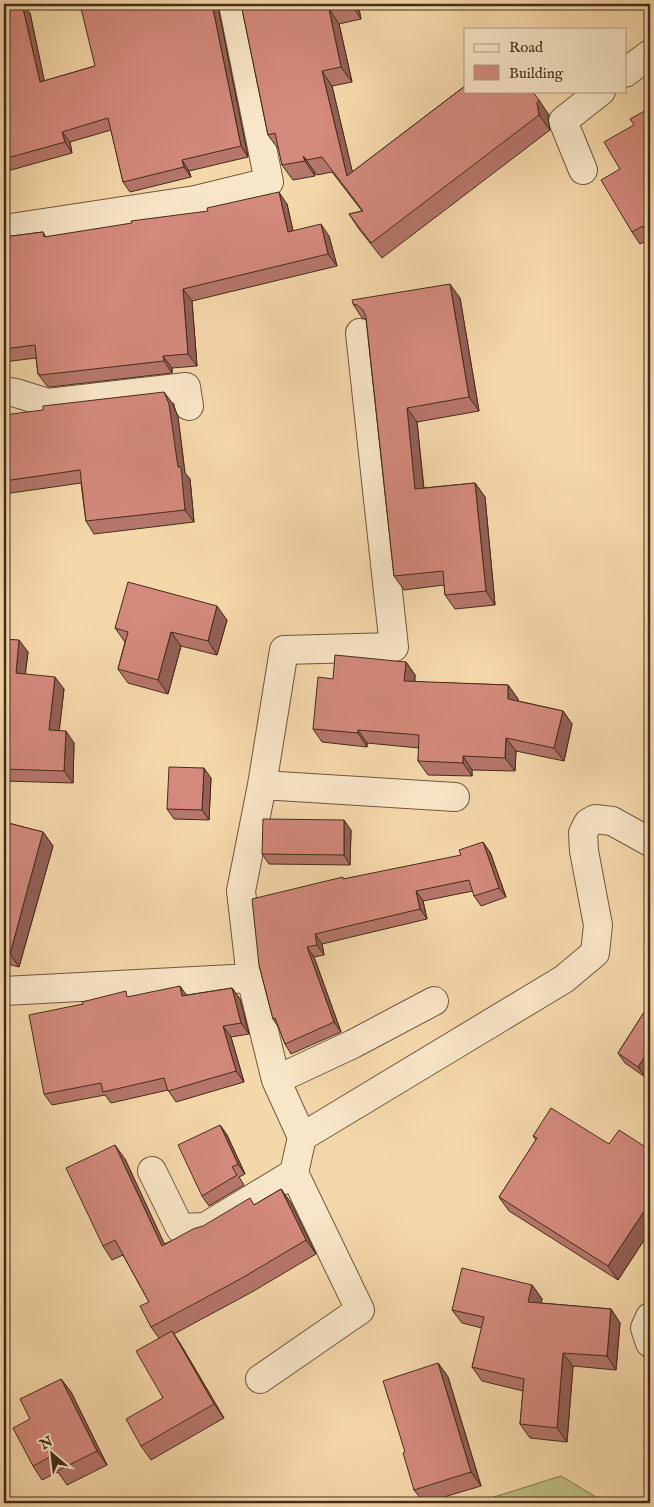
<svg xmlns="http://www.w3.org/2000/svg" width="654" height="1507" font-family="'IM FELL English',serif">
	<style>
		.green { fill: #bfbe86; stroke: #817650 }
		.lines { fill: none; stroke-linecap: round; stroke-linejoin: round }
		.minor-casing { stroke: #70583d; stroke-width: 30 }
		.minor { stroke: #f8e6c8; stroke-width: 28 }
		.wall { fill: #b5766b; stroke: #432d19 }
		.shaded-wall { fill: #946057; stroke: #432d19 }
		.building { fill: #d3897c; stroke: #432d19 }
	</style>
	<rect width="100%" height="100%" fill="#f5d8aa"/>
	<filter id="stains"><feTurbulence type="fractalNoise" baseFrequency=".004" numOctaves="4"/><feColorMatrix values="0 0 0 0 .2 0 0 0 0 .09 0 0 0 0 .02 0 0 0 .5 -.17"/></filter>
	<radialGradient id="worn" r=".72"><stop offset=".6" stop-color="#630" stop-opacity="0"/><stop offset="1" stop-color="#630" stop-opacity=".3"/></radialGradient>
	<path class="green" d="M561 1476 606 1503H475Z"/>
	<g class="lines">
		<defs>
			<path id="minor" d="M625 73 650 54
				M583 170 563 121 601 91
				M4 229 195 200 269 182 233 4
				M4 391 16 393 48 403 186 387 189 406
				M262 785 455 797
				M4 991 251 978
				M276 1080 353 1044 434 1001
				M302 1137 564 979 595 953 598 925 584 851 583 833 588 823 595 819 612 821 650 842
				M152 1171 180 1228 205 1227 294 1173
				M650 1317 645 1328 650 1343
				M260 1379 360 1310 294 1173 302 1137 276 1080 251 978 241 891 262 785 284 650 394 647 360 333"/>
		</defs>
		<use href="#minor" class="minor-casing"/>
		<use href="#minor" class="minor"/>
	</g>
	<path class="wall" d="M149 4H218V7L248 157 189 171 191 177 130 192 123 182 111 130 70 142 72 153 4 172V7L30 13 44 81 95 66Z
		M241 4H358L361 19 339 24 352 82 332 86 352 172 465 86 549 115 548 118 550 130 382 258 359 229 349 214 362 211 332 172 317 175 314 171 315 176 293 180 282 165 279 150 268 135Z
		M650 108V239L640 244 632 232 620 169 634 125Z
		M287 204 293 231 329 236 337 266 192 301 197 366 172 368V373L50 387 47 386 38 374 36 358 4 362V237L43 232 46 237Z
		M460 298 479 411 417 422 424 488 475 483 485 497 495 605 455 609 445 595 444 585 404 590 394 576 366 319 362 318 353 304Z
		M173 404 178 417 185 473 190 479 194 522 94 534 86 521 81 483 4 494V415Z
		M227 620 217 655 181 646 168 694 128 683 118 669 125 642 115 628Z
		M4 639 28 652 25 674 64 689 59 731 74 743 73 783 4 781Z
		M406 662 415 675V682L508 685 518 699V701L563 711 572 724 564 761 516 751 515 771 472 770V776L428 775 418 761 419 748 367 743V747L322 742 313 729 333 679Z
		M211 778 209 820 174 819 167 809Z
		M4 822 43 832 53 846 19 967 4 963Z
		M351 830 350 865 269 864 262 854Z
		M490 852 506 897 481 906 474 896 473 891 423 901 427 919 322 944 324 955 314 957 341 1032 291 1054 285 1044 279 1028 273 1019 259 965 345 879Z
		M232 988 240 999 249 1034 231 1037 244 1082 176 1102 168 1090 111 1103 105 1095 52 1105 44 1094 129 997 187 995Z
		M650 1003 645 1077 625 1063 618 1053Z
		M220 1125 227 1135 245 1174 239 1177 244 1185 209 1206 202 1196Z
		M533 1136 609 1144 650 1150V1231L618 1280 509 1211 499 1197 536 1140Z
		M125 1159 164 1244 254 1205 281 1189 291 1203 316 1254 252 1292 174 1334 181 1345 224 1418 151 1460 141 1446 163 1398 159 1338 151 1327 149 1302 123 1255 112 1260 103 1246Z
		M532 1285 542 1299 541 1303 611 1309 620 1323 616 1370 573 1366 567 1442 530 1438 520 1424 523 1391 482 1381 472 1367 482 1328 462 1323 452 1310Z
		M438 1363 448 1377 481 1486 424 1503 414 1490Z
		M61 1379 71 1392 107 1465 67 1485 58 1472 42 1480 33 1466 30 1419Z"/>
	<path class="shaded-wall" d="M22 4 30 13 47 93 40 82Z
		M212 4H218V7L248 157 241 146Z
		M351 4H358L361 19Z
		M329 9 339 24 352 82 341 67Z
		M322 71 332 86 357 191 347 176Z
		M539 100 549 115 548 118 550 130 539 115 537 103Z
		M62 132 70 142 72 153 65 142Z
		M303 156 314 171 315 176 305 161Z
		M182 160 189 171 191 177 184 167Z
		M279 192 287 204 296 244 288 232Z
		M321 224 329 236 337 266 328 254Z
		M450 284 460 298 479 411 469 397Z
		M183 289 192 301 197 366 188 354Z
		M163 356 172 368V373L164 361Z
		M164 392 173 404 178 417 185 473 190 479 194 522 185 510Z
		M407 408 417 422 425 503 415 489Z
		M475 483 485 497 495 605 486 591Z
		M217 606 227 620 217 655 208 641Z
		M171 632 181 646 168 694 158 680Z
		M19 640 28 652 24 686 16 673Z
		M406 662 415 675 413 695 404 681Z
		M55 677 64 689 58 742 49 730Z
		M508 685 518 699 517 713 508 699Z
		M563 711 572 724 564 761 554 748Z
		M358 730 367 743V747L358 733Z
		M66 731 74 743 73 783 64 771Z
		M506 738 516 751 515 771 505 758Z
		M463 756 472 770V776L463 763Z
		M204 768 211 778 209 820 202 810Z
		M344 820 351 830 350 865 344 855Z
		M43 832 53 846 19 967 10 954Z
		M483 842 490 852 506 897 499 888Z
		M416 891 423 901 427 919 420 909Z
		M315 934 322 944 324 955 317 945Z
		M307 947 314 957 341 1032 334 1022Z
		M180 986 188 997 182 996Z
		M232 988 240 999 249 1034 241 1023Z
		M223 1026 231 1037 244 1082 236 1071Z
		M650 1049V1069L645 1077 638 1067Z
		M220 1125 227 1135 245 1174 238 1164Z
		M115 1145 125 1159 172 1260 162 1246Z
		M281 1189 291 1203 316 1254 306 1240Z
		M650 1202V1231L618 1280 608 1266Z
		M532 1285 542 1299 537 1316 528 1302Z
		M611 1309 620 1323 616 1370 607 1356Z
		M172 1331 181 1345 224 1418 214 1404Z
		M563 1353 573 1366 567 1442 557 1428Z
		M438 1363 448 1377 481 1486 471 1472Z
		M61 1379 71 1392 107 1465 97 1451Z"/>
	<path class="building" d="M18 4H22L40 82 95 66 80 4H144V6L152 4H212L241 146 182 160 184 167 123 182 108 118 62 132 65 142 4 159V7Z
		M241 4H351L329 9 341 67 322 71 347 176 465 86V91H532L539 100 537 103 539 115 371 243 349 214 363 211 322 157 307 160 303 156 305 161 282 165 275 133 268 135Z
		M650 108V238L643 226 632 232 601 180 620 169 604 142 634 125 630 119Z
		M279 192 288 232 321 224 328 254 183 289 188 354 163 356 164 361 41 375 38 374 35 345 4 349V237L43 232 44 237 132 223 131 221 208 211 207 208Z
		M450 284 469 397 407 408 415 489 475 483 486 591 445 595 443 571 394 576 366 317 363 310 357 305 353 304 352 300Z
		M164 392 169 404 178 467H181L185 510 86 521 80 470 4 481V415L43 410V406Z
		M128 582 217 606 208 641 171 632 158 680 118 669 128 632 115 628Z
		M4 639 19 640 16 673 55 677 49 730 66 731 64 771 4 769Z
		M335 655 406 662 404 681 508 685V699L563 711 554 748 506 738 505 758 463 756V763L418 761 419 735 358 730V733L313 729 318 677 333 679Z
		M169 767 204 768 202 810 167 809Z
		M263 819 344 820V855L262 854Z
		M4 822 43 832 10 954 4 952Z
		M483 842 499 888 474 896 469 880 416 891 420 909 315 934 317 945 307 947 334 1022 285 1044 275 1018 273 1019 259 965 252 899 343 877V879L461 855 459 850Z
		M180 986 182 996 232 988 241 1023 223 1026 236 1071 168 1091 164 1078 103 1092 101 1083 44 1094 29 1015 83 1004 82 1002 126 991 127 997Z
		M650 1003V1049L638 1067 618 1053Z
		M551 1108 609 1144 619 1130 650 1150V1202L608 1266 499 1197 537 1138 533 1136Z
		M220 1125 238 1164 232 1167 237 1175 202 1196 178 1145Z
		M115 1145 162 1246 193 1229 203 1226 250 1198 254 1205 281 1189 306 1240 242 1278 151 1327 140 1306 149 1302 115 1240 103 1246 66 1168Z
		M462 1268 532 1285 528 1302 611 1309 607 1356 563 1353 557 1428 520 1424 524 1379 472 1367 484 1317 452 1310Z
		M172 1331 214 1404 141 1446 126 1419 163 1398 136 1351Z
		M438 1363 471 1472 414 1490 403 1453 405 1452 383 1381Z
		M61 1379 97 1451 57 1471 50 1457 33 1466 13 1428 30 1419 20 1399Z"/>
	<rect width="654" height="1507" fill="none" stroke="#f5d8aa" stroke-width="20"/>
	<rect x="5" y="5" width="644" height="1497" fill="none" stroke="#432d19" stroke-width="2.5"/>
	<rect x="10" y="10" width="634" height="1487" fill="none" stroke="#432d19"/>
	<rect x="464" y="28" width="162" height="65" fill="#f8e6c8" stroke="#b09c82"/>
	<rect x="474" y="44" width="25" height="8" fill="#f8e6c8" stroke="#b09c82"/>
	<text x="509" y="52" font-size="15" fill="#432d19">Road</text>
	<rect x="474" y="65" width="25" height="15" fill="#d3897c" stroke="#b09c82"/>
	<text x="509" y="78" font-size="15" fill="#432d19">Building</text>
	<g transform="translate(52 1454) rotate(332)" stroke="#f8e6c8" stroke-width="4" paint-order="stroke">
	<path d="M0-4L9 19L0 12L-9 19Z" fill="#432d19"/>
	<text y="-8" font-size="14" font-weight="bold" text-anchor="middle" fill="#432d19">N</text>
	</g>
	<rect width="100%" height="100%" filter="url(#stains)"/>
	<rect width="100%" height="100%" fill="url(#worn)"/>
</svg>
